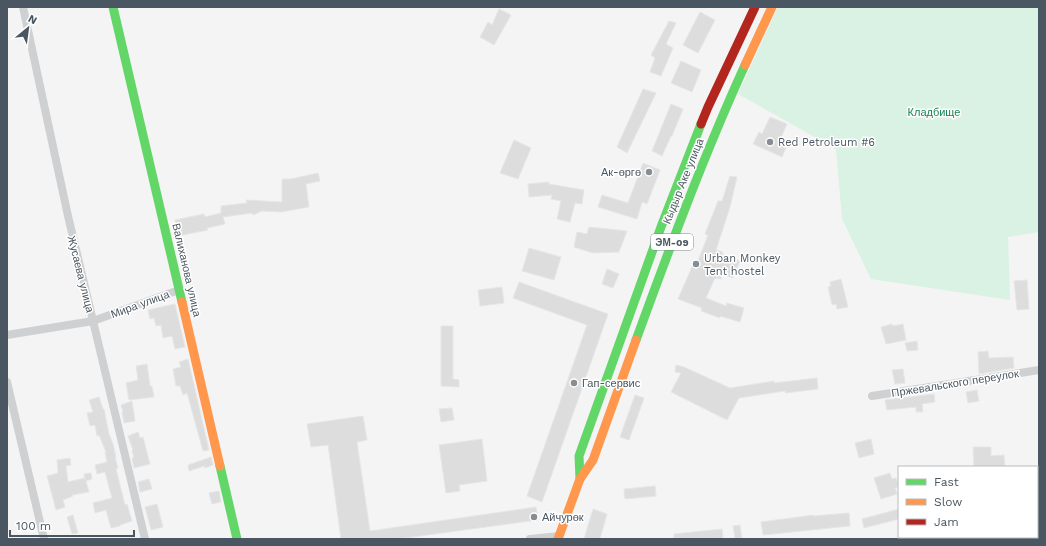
<svg xmlns="http://www.w3.org/2000/svg" width="1046" height="546" font-family="'Work Sans',sans-serif">
	<style>
		.green { fill: #d9f2e3 }
		.building { fill: #ddddde; stroke: #e5e6e7 }
		.lines { fill: none; stroke-linecap: round; stroke-linejoin: round }
		.street { stroke: #ced0d2; stroke-width: 8 }
		.fast { stroke: #63d668; stroke-width: 9 }
		.slow { stroke: #ff974d; stroke-width: 9 }
		.jam { stroke: #b3261e; stroke-width: 9 }
		.poi-dot { fill: #868d94; stroke: #fff; stroke-width: 1.5 }
		.labels { text-anchor: middle; stroke-width: 3; stroke-linejoin: round; paint-order: stroke }
		.shield { fill: #fff; stroke: #808990; stroke-width: 1 }
		.shield-label { font-size: 10px; font-weight: bold; fill: #4a5661 }
		.park-label { font-size: 11px; fill: #17864f; stroke: #fff }
		.poi-label { font-size: 11px; fill: #4a5661; stroke: #fff; text-anchor: start }
		.street-label { font-size: 11px; fill: #4a5661; stroke: #fff }
	</style>
	<rect width="100%" height="100%" fill="#f4f4f4"/>
	<path class="green" d="M778 7H1039V232L1008 237 1010 300 871 279 842 219 836 149 738 94Z"/>
	<path class="building" d="M499 9 511 15 494 45 480 37 488 22 492 25Z
		M700 12 715 20 698 53 683 45Z
		M669 21 676 23 666 44 673 48 661 76 650 72 655 58 651 55Z
		M681 61 701 70 692 92 671 83Z
		M643 89 656 93 627 153 617 147Z
		M671 104 683 109 672 136H671L662 156 652 151Z
		M770 117 787 124 780 140 788 143 782 157 753 144 759 132 762 134Z
		M514 140 531 148 518 179 500 173Z
		M643 163 660 170 647 204 642 202 637 219 598 207 602 195 628 203Z
		M318 173 320 181 306 184 309 207 281 212 262 211 253 215 252 213 223 217 225 224 207 228 208 230 178 236 175 220 204 214 205 217 221 213V206L247 203 246 200 282 202V179H291Z
		M730 176 737 177 730 207 716 250 723 252 722 254 740 261 733 278 722 274 721 279 715 278 706 298 726 306 727 303 744 308 740 322 720 316V318L701 311 702 308 678 299 695 260 698 261 708 235 705 234 718 201H722Z
		M549 182V184L584 190 582 204 575 203 570 222 557 219 561 201 551 199 552 195 529 197 528 184Z
		M589 227 627 231 619 252 593 253 574 247 577 232 587 234Z
		M529 248 561 257 554 280 522 271Z
		M607 269 619 274 613 288 602 284Z
		M841 279 848 307 837 309 836 304 832 305 828 287 831 286 830 282Z
		M1027 280 1029 309 1017 310 1014 281Z
		M519 282 608 314 542 502 527 496 587 325 513 298Z
		M502 287 504 303 480 306 478 290Z
		M175 304 185 347 175 349 172 336 163 338 161 325 156 326 154 318 150 319 148 310Z
		M892 324 893 326 903 324 906 340 886 344 881 327Z
		M441 326H453V379L459 380V387L441 386Z
		M917 341 918 350 907 351 905 343Z
		M988 351 989 358 1013 357 1014 368 979 374 978 352Z
		M188 359 209 450 203 451 187 393 183 395 180 386H176L173 369 181 367 179 362Z
		M147 364 150 386H152L154 397 129 400 126 383 138 380 136 366Z
		M676 365 684 367 730 388 774 381V383L817 378 818 389 786 393 785 391 739 398 727 420 671 392 681 373 675 372Z
		M903 369 905 383 895 384 892 370Z
		M977 390 979 401 968 403 966 392Z
		M934 394 935 402 922 404 923 412H916V407L887 410 885 400Z
		M635 395 644 398 629 440 620 437Z
		M99 397 103 409H104L109 434 113 444 116 457H115L118 468 116 469 125 505 127 504 132 521 120 525V526L111 528 106 510 95 513 93 503 112 498 105 472 97 474 95 465 107 462 105 452H106L99 435 97 436 95 425 90 426 87 413 93 412 89 400Z
		M132 401 135 421 124 423 122 412H123L121 405Z
		M452 408 454 420 441 422 439 409Z
		M363 416 367 440 357 442 370 531 536 507 538 520 398 539H341L328 445 311 447 307 424Z
		M138 432 140 438 143 437 150 464 134 468 132 458 134 457 132 451 133 450 128 436Z
		M482 439 487 481 459 485 460 491 446 493 439 445Z
		M871 439 874 454 859 458 855 443Z
		M973 447H991V456L1004 455 1005 466 974 467Z
		M211 457 213 465 205 468 204 466 189 471 188 465Z
		M70 458 71 465 66 466 68 482 85 478V480L84 474 91 473 92 479 86 481 89 492 72 495 73 496 63 500 65 507 56 510 47 476 58 473 57 460Z
		M890 473 892 479 896 478 899 486 895 488 897 494 881 499 874 478Z
		M149 479 152 489 140 492 138 482Z
		M655 486 656 496 625 499 624 489Z
		M219 491 221 502 212 504 209 493Z
		M157 504 163 527 151 530 145 507Z
		M593 509 607 514 600 539H584Z
		M899 509V519L864 528 862 519Z
		M849 513 850 526 763 535 761 522 813 515V516Z
		M73 515 78 533 72 534 67 517Z
		M740 525 742 539H735L733 526Z
		M722 529 723 539H674V534Z"/>
	<g class="lines">
		<path class="street" d="M23 7 68 216 145 539
			M7 335 93 321 179 290
			M7 382 44 539
			M872 396 1039 370
			M1037 496H1039
			M530 539 559 536
			M921 539V537"/>
		<path class="fast" d="M113 7 182 302
			M636 340C670 247 704 155 745 65
			M220 466 237 539
			M580 479 579 456 661 227 701 124"/>
		<path class="slow" d="M745 65 772 7
			M182 302 220 466
			M558 539 580 479 593 460 636 340"/>
		<path class="jam" d="M701 124 708 107 755 7"/>
	</g>
	<g class="poi-dot">
		<circle cx="770" cy="142" r="4"/>
		<circle cx="649" cy="172" r="4"/>
		<circle cx="696" cy="264" r="4"/>
		<circle cx="574" cy="383" r="4"/>
		<circle cx="534" cy="517" r="4"/>
	</g>
	<g class="labels">
		<rect class="shield" x="651" y="234" width="42" height="16" rx="3"/>
		<g class="shield-label">
			<text x="672" y="246">ЭМ-09</text>
		</g>
		<g class="park-label">
			<text x="934" y="116">Кладбище</text>
		</g>
		<g class="poi-label">
			<text x="778" y="146">Red Petroleum #6</text>
			<text x="641" y="176" text-anchor="end">Ак-өргө</text>
			<text x="704" y="262">Urban Monkey<tspan x="704" dy="13">Tent hostel</tspan></text>
			<text x="582" y="387">Гап-сервис</text>
			<text x="542" y="521">Айчурөк</text>
		</g>
		<g class="street-label">
			<text transform="translate(683 181) rotate(-68)" y="4">Кыдыр Аке улица</text>
			<text transform="translate(187 270) rotate(77)" y="4">Валиханова улица</text>
			<text transform="translate(81 274) rotate(76)" y="4">Жусаева улица</text>
			<text transform="translate(140 304) rotate(-20)" y="4">Мира улица</text>
			<text transform="translate(955 383) rotate(-9)" y="4">Пржевальского переулок</text>
		</g>
	</g>
	<rect width="1046" height="546" fill="none" stroke="#4a5661" stroke-width="16"/>
	<rect x="898" y="466" width="140" height="72" fill="#ffffff" stroke="#b7bbc0"/>
	<rect x="906" y="479" width="20" height="6" fill="#63d668" stroke="#b7bbc0"/>
	<text x="934" y="486" font-size="12" fill="#4a5661">Fast</text>
	<rect x="906" y="499" width="20" height="6" fill="#ff974d" stroke="#b7bbc0"/>
	<text x="934" y="506" font-size="12" fill="#4a5661">Slow</text>
	<rect x="906" y="519" width="20" height="6" fill="#b3261e" stroke="#b7bbc0"/>
	<text x="934" y="526" font-size="12" fill="#4a5661">Jam</text>
	<g transform="translate(28 28) rotate(29)" stroke="#ffffff" stroke-width="3" paint-order="stroke">
	<path d="M0-3L7 15L0 10L-7 15Z" fill="#4a5661"/>
	<text y="-6" font-size="11" font-weight="bold" text-anchor="middle" fill="#4a5661">N</text>
	</g>
	<path d="M10 530v6h124v-6" fill="none" stroke="#4a5661" stroke-width="2"/>
	<text x="16" y="530" font-size="12" fill="#4a5661" stroke="#ffffff" stroke-width="3" paint-order="stroke">100 m</text>
</svg>
